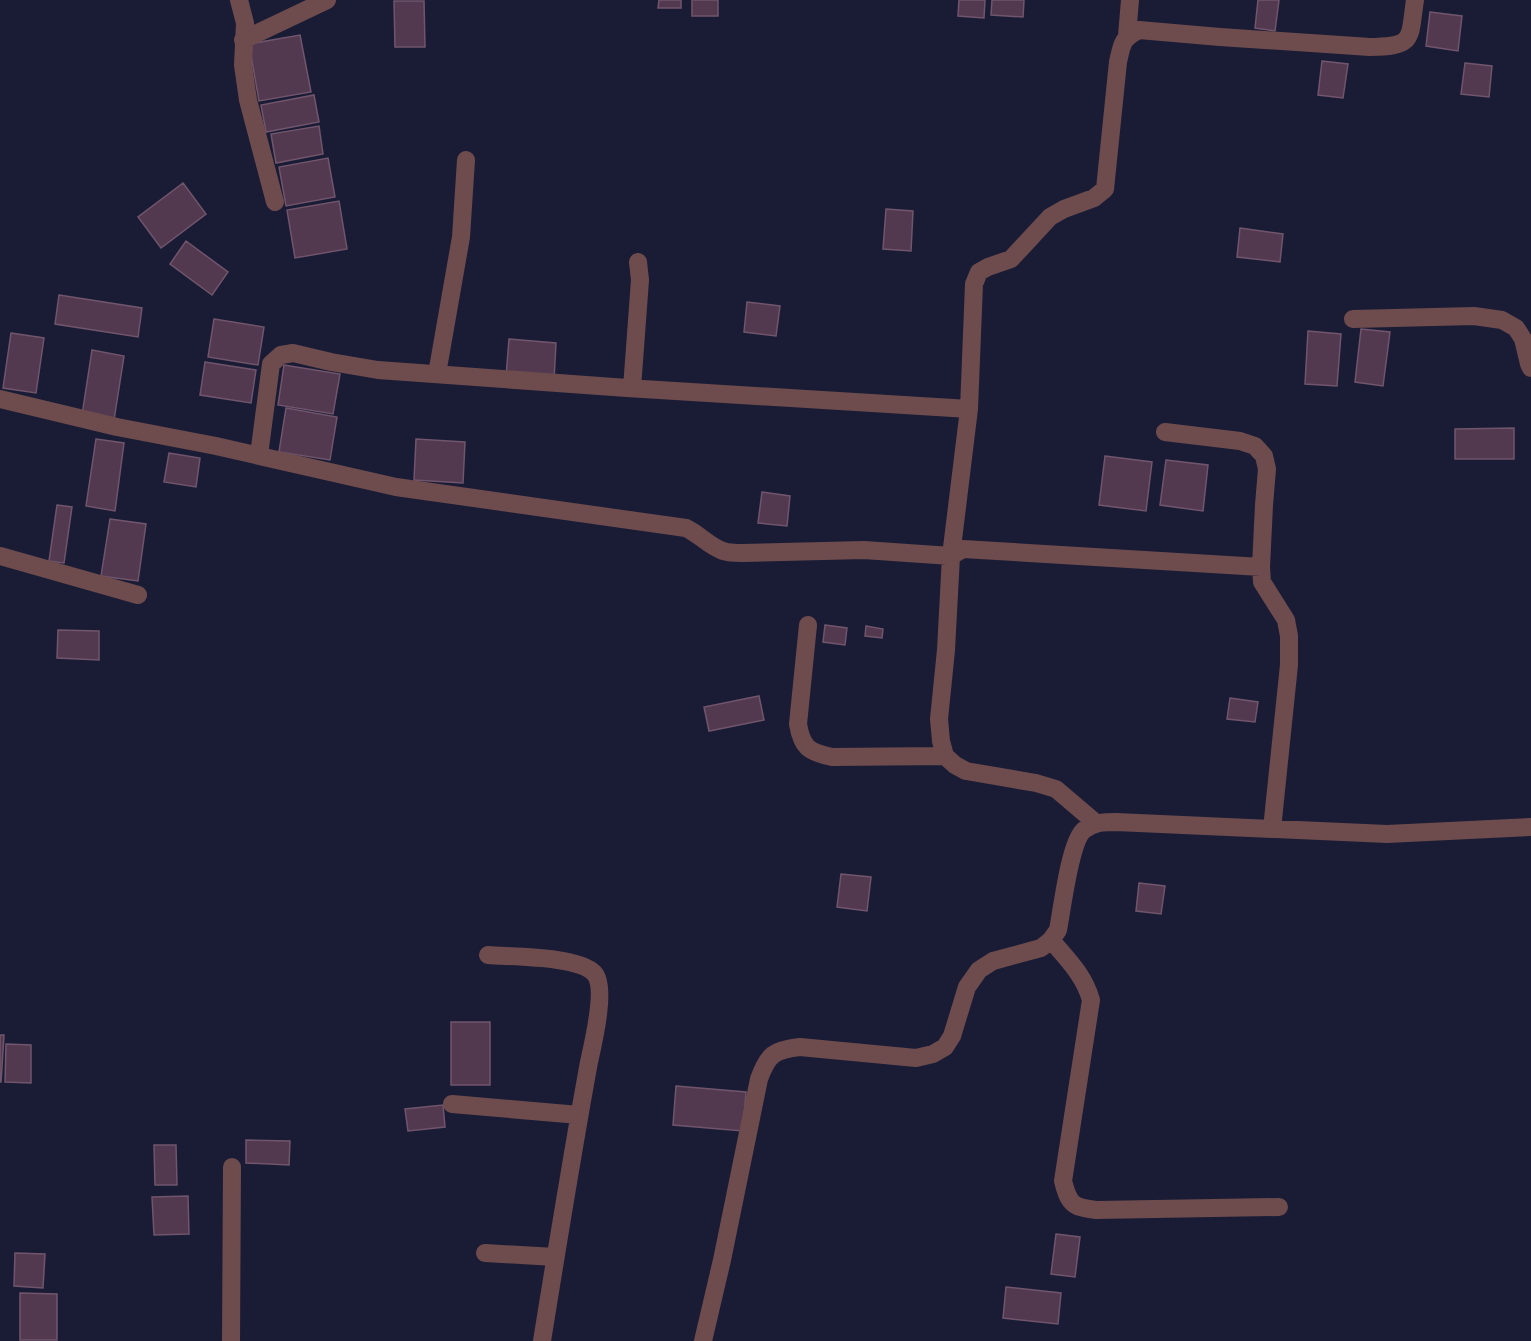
<svg xmlns="http://www.w3.org/2000/svg" width="1531" height="1341" font-family="'PT Sans',sans-serif">
	<style>
		.building { fill: #52394f; stroke: #70556c; stroke-width: 1.5 }
		.lines { fill: none; stroke-linecap: round; stroke-linejoin: round }
		.minor { stroke: #6e4c4d; stroke-width: 18 }
	</style>
	<rect width="100%" height="100%" fill="#1a1c36"/>
	<path class="building" d="M659 0H681V8H658Z
		M692 0H718V16H692Z
		M959 0H985L984 18 958 16Z
		M992 0H1024L1023 17 991 15Z
		M1258 0H1279L1275 31 1255 28Z
		M394 1H424L425 47H395Z
		M1430 12 1462 16 1458 51 1426 46Z
		M300 35 311 92 259 101 249 44Z
		M1322 61 1348 64 1343 98 1318 95Z
		M1465 63 1492 66 1489 97 1461 94Z
		M314 95 319 122 266 132 261 105Z
		M319 126 323 154 276 163 271 134Z
		M328 158 335 197 286 206 279 167Z
		M183 183 206 214 161 248 138 217Z
		M339 201 347 249 295 258 287 210Z
		M886 209 913 211 911 251 883 249Z
		M1240 228 1283 234 1280 262 1237 257Z
		M186 241 228 272 212 295 170 264Z
		M59 295 142 308 138 337 55 324Z
		M747 302 780 306 776 336 744 332Z
		M214 319 264 327 258 365 208 357Z
		M1361 329 1390 332 1383 386 1355 382Z
		M1308 331 1341 334 1337 386 1305 384Z
		M11 333 44 338 36 393 3 388Z
		M509 339 556 343 554 380 506 377Z
		M92 350 124 356 114 420 82 415Z
		M205 362 256 370 251 403 200 395Z
		M284 365 340 374 333 414 278 405Z
		M286 408 337 417 330 460 279 452Z
		M1514 428V459H1455V429Z
		M96 439 124 443 115 511 86 506Z
		M416 439 465 442 463 483 414 480Z
		M169 453 200 458 196 487 164 482Z
		M1105 456 1152 462 1146 511 1099 505Z
		M1166 460 1208 465 1203 511 1160 505Z
		M762 492 790 496 787 526 758 523Z
		M57 505 72 507 64 563 49 561Z
		M110 519 146 524 138 581 101 576Z
		M825 625 847 628 845 645 823 642Z
		M866 626 883 629 882 638 865 636Z
		M58 630 99 631V660L57 658Z
		M759 696 764 720 709 731 704 707Z
		M1230 698 1258 702 1255 722 1227 719Z
		M841 874 871 877 867 911 837 907Z
		M1139 883 1165 886 1161 914 1136 911Z
		M451 1022H490V1085H451Z
		M0 1035H4L1 1082H0Z
		M6 1044 31 1045V1083L5 1082Z
		M676 1086 746 1092 743 1131 673 1125Z
		M443 1105 445 1127 408 1131 405 1109Z
		M246 1140 290 1141 289 1165 246 1163Z
		M154 1145H176L177 1185H155Z
		M188 1196 189 1234 154 1235 152 1197Z
		M1056 1234 1080 1237 1075 1277 1051 1274Z
		M15 1253 45 1254 43 1288 14 1286Z
		M1006 1287 1061 1293 1058 1324 1003 1318Z
		M20 1293 57 1294V1340H20Z"/>
	<g class="lines">
		<path class="minor" d="M239 0 245 23 243 65 248 100 275 202
			M1127 36 1130 0
			M243 40 327 0
			M1353 319 1474 316 1502 320 1516 328 1523 339 1529 364 1531 368
			M437 374 461 237 466 160
			M632 388 640 280 638 262
			M0 399 117 427 216 446 396 487 686 528C699 534 709 546 723 551 729 553 736 553 742 553L864 550 951 556 963 549 1261 567
			M1165 432 1240 441 1255 446 1264 456 1267 469 1264 505 1261 567 1262 582 1286 620 1289 636V665L1272 829
			M259 455 271 364 281 355 293 353 331 362 378 370 627 388 969 409
			M0 556 138 595
			M808 625 798 724C802 748 809 752 832 757L945 756
			M1096 823 1056 789 1036 783 966 771 955 765 945 756 941 741 939 719 946 650 951 556 969 409 974 284 979 272 988 267 1011 259 1050 217 1064 209 1094 198 1105 189 1118 62C1122 44 1122 38 1139 30L1220 37 1370 47C1415 46 1409 40 1415 0
			M1051 940C1067 959 1084 975 1091 1000L1063 1181C1069 1204 1072 1207 1096 1210L1279 1207
			M488 955C513 957 578 956 594 973 607 986 593 1044 589 1062 572 1155 557 1248 542 1341
			M452 1104 579 1115
			M485 1253 555 1257
			M231 1341 232 1167
			M703 1341 722 1260 759 1079C768 1054 774 1050 800 1047L916 1058 933 1054 945 1047 952 1036 967 987 979 970 993 961 1041 948 1051 940 1058 930C1062 910 1070 841 1084 830 1094 822 1104 822 1116 822L1387 834 1531 827"/>
	</g>
</svg>
